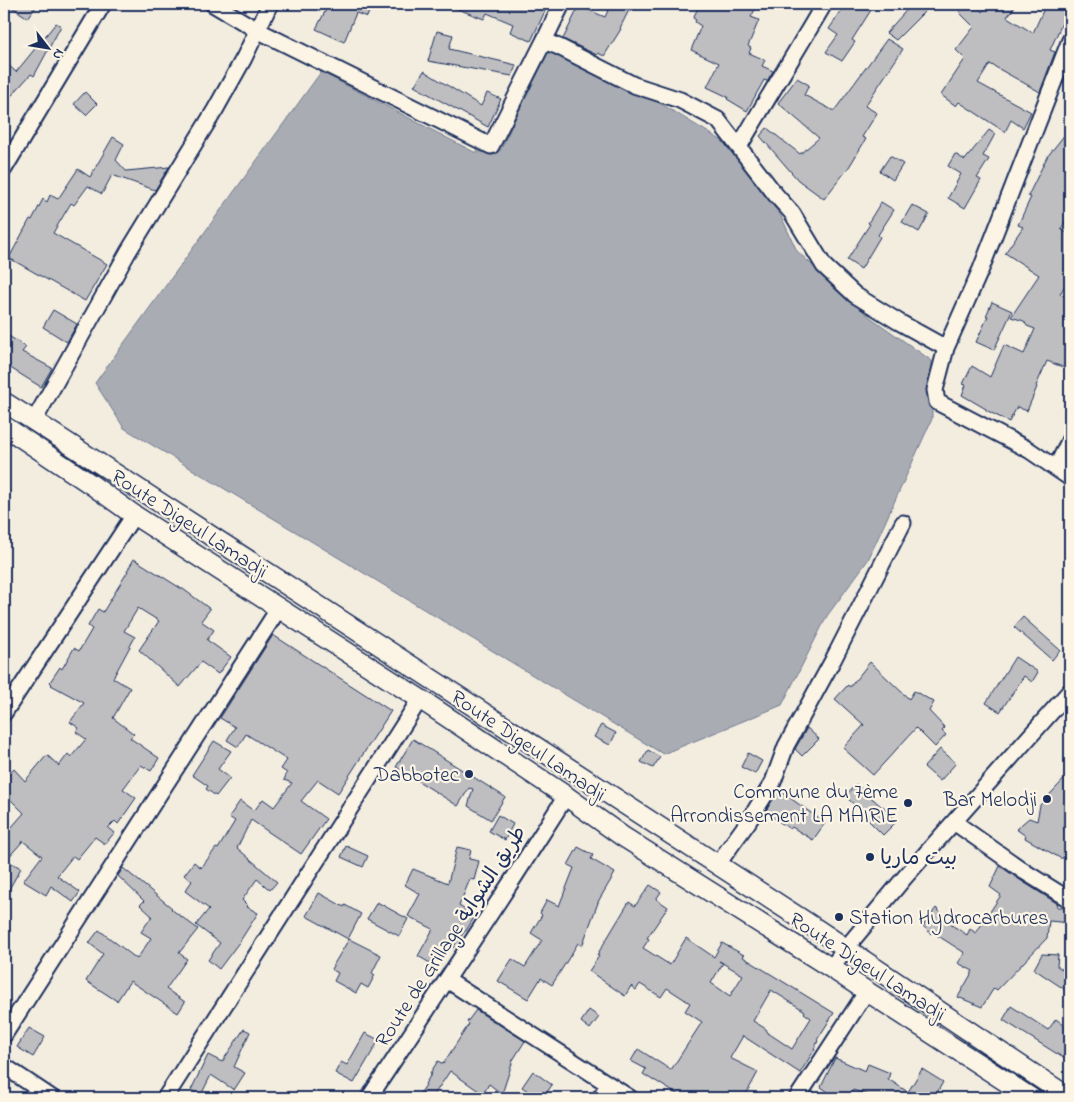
<svg xmlns="http://www.w3.org/2000/svg" width="1074" height="1102" font-family="'Indie Flower','Playpen Sans Arabic',sans-serif">
	<style>
		.water { fill: #a9acb3; stroke: #707a91 }
		.building { fill: #bebec0; stroke: #1b2f5e; fill-rule: evenodd }
		.lines { fill: none; stroke-linecap: round; stroke-linejoin: round }
		.minor-casing { stroke: #1b2f5e; stroke-width: 19 }
		.major-casing { stroke: #1b2f5e; stroke-width: 22 }
		.minor { stroke: #fcf5e5; stroke-width: 15 }
		.major { stroke: #fcf5e5; stroke-width: 19 }
		.poi-dot { fill: #1b2f5e; stroke: #fcf5e5; stroke-width: 2 }
		.labels { text-anchor: middle; stroke-width: 4.5; stroke-linejoin: round; paint-order: stroke }
		.street-label { font-size: 21px; fill: #1b2f5e; stroke: #fcf5e5 }
		.poi-label { font-size: 21px; fill: #1b2f5e; stroke: #fcf5e5; text-anchor: end }
	</style>
	<rect width="100%" height="100%" fill="#f3ede0"/>
	<filter id="ink" filterUnits="userSpaceOnUse"><feTurbulence type="fractalNoise" baseFrequency=".02" numOctaves="2"/><feDisplacementMap in="SourceGraphic" scale="10" xChannelSelector="R" yChannelSelector="G"/><feConvolveMatrix kernelMatrix="1 2 1 2 8 2 1 2 1" color-interpolation-filters="sRGB"/></filter>
	<g filter="url(#ink)">
		<path class="water" d="M549 47 653 99 724 142 781 216 797 251 840 291 870 317 932 361V419L868 560 827 616 782 705 663 754 124 428 95 383 321 72 474 152 500 151Z"/>
		<path class="building" d="M7 4H38L28 18Z
			M329 4H372L367 17 356 13 344 42 316 29Z
			M447 4H528L545 11 531 41 510 32 513 24 487 13 484 19 447 5Z
			M611 4H632L620 28 621 29 604 56 598 53 597 55 563 39 579 6 605 17Z
			M700 4H758L751 17 759 20 748 46 751 48 749 53 765 60 762 66 773 71 767 81 764 80 747 111 727 99 728 97 707 87 719 63 691 50 701 26 695 22 696 20 693 18Z
			M846 4H860L871 10 852 40 855 42 842 61 826 52 838 35 829 29Z
			M912 4H932L896 40 886 33Z
			M959 4H974L982 12 988 4H1017L1007 17 1033 33 1046 4H1055L1068 10 1050 50 1055 52 1040 92 990 64 978 83 1031 112 1023 128 1011 120 1005 132 959 102 956 106 941 95 965 59 956 50 974 27 960 13Z
			M56 23 61 26 34 76 31 74 4 104V61L16 72Z
			M437 31 453 35 449 49 516 65 512 76 428 61Z
			M887 39 903 49 865 106 877 113 862 137 866 139 849 167 824 199 798 180 760 136 767 128 800 154 819 138 778 103 797 78 809 85 804 95 834 111Z
			M424 71 481 106 487 93 501 99 488 127 414 86Z
			M85 92 97 104 86 115 74 104Z
			M1070 128V213L1061 229 1070 235V277L1060 294 1070 298V370L1047 361 1036 386 1037 387 1027 411 1017 407 1009 422 986 410V409L962 395 966 385 963 384 972 366 990 377 1004 345 1024 354 1035 329 1027 326 1024 321 1011 317 1039 275 1005 253 1023 227 1018 225 1031 197 1028 196 1047 157Z
			M989 130 995 134 983 156 989 159 977 178 981 180 965 208 948 198 961 174 948 166 955 154 965 160Z
			M113 137 124 144 116 160 126 171 169 167 155 190 112 175 102 194 88 186 74 205 71 203 53 233 107 264 85 301 9 258 30 219 32 220 43 199 47 202 50 195 58 199 78 169 90 177Z
			M890 156 903 164 893 180 880 171Z
			M881 202 894 210 878 235 880 237 861 269 847 260 870 224 868 223Z
			M912 205 929 214 919 232 902 222Z
			M992 302 1012 311 994 350 976 342 988 316H986Z
			M53 310 77 324 67 342 43 327Z
			M4 333 26 347 22 352 52 368 41 387 4 364Z
			M134 559 182 589H183L210 609 201 621 214 630 207 640 231 657 218 674 201 662 180 687 139 650 159 621 138 608 124 631 135 637 113 678 130 688 113 718 134 734 130 738 159 758 151 771 141 765 123 789 136 798 118 824 115 821 108 828 114 833 105 844 95 837 77 859 73 856 57 876 80 892 73 902 51 886 46 895 23 881 42 856 23 841 6 860 21 868 4 898V836L24 813 4 793V780L14 769 25 781 47 755 59 766 68 754 71 757 86 739 76 732 79 728 70 722 84 703 51 685 52 684 50 682 60 667 62 669 74 648 79 651 92 629 88 626 98 609 103 612 128 571H127Z
			M1023 617 1060 650 1052 660 1014 627Z
			M273 635 391 711 338 793 318 780 301 801 326 819 301 854 251 820 237 848 277 882 270 890 257 879 242 900 248 906 247 907 258 913 240 941 219 969 208 960 220 943 196 925 209 909 185 891 192 881 184 875 194 862 201 868 216 848 218 849 235 821 229 817 240 801 254 811 263 799 274 807 292 783 284 780 287 773 281 769 287 760 246 734 238 747 227 740 235 727 220 718Z
			M1015 657 1038 672 1032 682 1024 676 1000 712 986 703Z
			M870 662 909 699 914 691 934 702 929 711 945 728 942 731 946 735 935 747 916 728 873 775 843 748 864 725 835 699 848 685 850 687Z
			M601 725 616 733 610 745 594 737Z
			M807 728 819 739 802 756 795 749Z
			M413 739 505 797 491 820 468 806 473 789 469 788 458 806 396 767Z
			M214 741 231 751 218 769 230 778 216 796 206 789 208 786 192 775Z
			M940 749 956 763 940 781 924 767Z
			M648 750 660 757 653 768 641 762Z
			M748 753 762 761 755 774 741 767Z
			M1070 773V821L1064 823 1065 842H1070V858H1060L1025 838 1026 836 1016 829 1029 818 1037 821 1040 805Z
			M856 784 882 807 883 806 897 821 883 835 868 820 869 819 845 796Z
			M779 790 825 823 813 840 792 827 790 829 765 812Z
			M498 815 513 824 505 840 489 831Z
			M346 846 368 856 363 867 341 857Z
			M457 847 471 850 469 859 479 861 474 880 470 879 459 906 475 916 466 931H465L453 948 443 941 430 963 418 956 433 929 408 916 420 894 405 885 413 869 448 883Z
			M578 847 593 855 591 859 615 873 599 900 582 946 578 943 552 985 541 978 528 999 498 981 512 959 525 967 542 940 531 933 542 915 540 913 547 900 559 906 574 868 568 865Z
			M1000 866 1020 880 1058 904 1057 907H1064L1070 909V923L1049 921 1047 938 997 990 994 988 982 1007 958 997 973 971 958 963 965 953 932 932 931 934 923 926 936 908 946 918 944 920 967 935 970 929 976 933 1001 895 990 887Z
			M123 868 172 908 171 909 198 929 179 953 187 959 166 989 185 1002 178 1013 130 981 117 1001 86 981 103 954 89 943 99 930 137 959 151 938 141 932 152 916 140 905 144 901 118 876Z
			M650 885 661 892 656 899 668 907 647 938 649 939 643 948 670 965 686 938 714 957 722 943 744 955 743 957 834 1013 817 1040 818 1041 814 1049H815L800 1073 743 1036 730 1058 758 1072 744 1098H683L654 1080V1081L643 1074 646 1069 631 1061 638 1049 671 1070 702 1022 685 1011 690 1003 667 988 661 997 640 984 636 990 631 986 625 996 589 971 599 956 597 955 629 902 635 906ZM719 961 743 975 730 996 711 983 723 963ZM771 990 805 1011 804 1013 811 1018 792 1049 768 1033 766 1029 753 1021Z
			M319 893 344 907 345 905 361 914 348 939 306 916Z
			M377 902 408 919 399 936 367 919Z
			M349 939 381 955 372 973 375 975 368 988 361 984 356 993 334 981 338 973 331 969Z
			M1042 954 1058 955 1057 966 1070 974V993L1034 969Z
			M1011 1006 1048 1030 1056 1019 1070 1030V1062L1003 1020Z
			M476 1010 525 1041 513 1060 502 1094 489 1084 483 1094 450 1071 432 1098H417L426 1085 425 1084 432 1073H430L438 1061 443 1064 469 1024 467 1022Z
			M589 1010 599 1017 590 1029 581 1022Z
			M29 1028 45 1037 33 1057 17 1047Z
			M244 1029 250 1032 234 1067 245 1073 234 1090 211 1075 201 1095 191 1090 208 1055 222 1062Z
			M365 1033 379 1040 354 1083 335 1073 341 1062 347 1065Z
			M835 1058 865 1071 868 1064 890 1073 888 1079 908 1092 922 1069 943 1082 934 1098H876L853 1090 849 1098H837L821 1087Z
			M533 1071 552 1085 543 1098H538L522 1087Z"/>
		<g class="lines">
			<defs>
				<path id="minor" d="M213 4 257 30 491 146 544 41
					M562 4 544 41 559 47 634 85 680 100 718 120 775 194 792 213 824 266 855 295 899 322 946 348
					M1070 40 981 269 946 348 935 390 937 402 1029 450 1070 478
					M739 147C767 99 796 52 824 4
					M4 169 103 4
					M34 421 128 252 215 110 244 58 270 4
					M1056 468 1070 439
					M4 713 134 515
					M954 822 1025 872 1070 900
					M717 865 748 822 773 782 786 746 833 660 903 523
					M831 968 846 948 905 877 1070 691
					M447 980 630 1098
					M4 1035 279 608
					M4 1066 52 1098
					M165 1098 420 699
					M369 1098 515 876 566 796
					M600 1098 608 1085
					M797 1098 867 991"/>
				<path id="major" d="M4 402 34 421C291 588 549 755 806 922 894 980 981 1040 1070 1098
					M4 426 92 485 134 515 420 699 566 796 622 836 831 968 1031 1098"/>
			</defs>
			<use href="#minor" class="minor-casing"/>
			<use href="#major" class="major-casing"/>
			<use href="#minor" class="minor"/>
			<use href="#major" class="major"/>
		</g>
	</g>
	<g class="poi-dot">
		<circle cx="469" cy="774" r="5"/>
		<circle cx="1047" cy="799" r="5"/>
		<circle cx="908" cy="803" r="5"/>
		<circle cx="870" cy="857" r="5"/>
		<circle cx="839" cy="917" r="5"/>
	</g>
	<g class="labels">
		<g class="street-label">
			<text transform="translate(190 523) rotate(33)" y="7">Route Digeul Lamadji</text>
			<text transform="translate(529 745) rotate(34)" y="7">Route Digeul Lamadji</text>
			<text transform="translate(450 936) rotate(-57)" y="7">Route de Grillage طريق الشواية</text>
			<text transform="translate(868 966) rotate(33)" y="7">Route Digeul Lamadji</text>
		</g>
		<g class="poi-label">
			<text x="459" y="781">Dabbotec</text>
			<text x="898" y="798">Commune du 7ème<tspan x="898" dy="24">Arrondissement LA MAIRIE</tspan></text>
			<text x="1037" y="806">Bar Melodji</text>
			<text x="880" y="864" text-anchor="start">بيت ماريا</text>
			<text x="849" y="924" text-anchor="start">Station Hydrocarbures</text>
		</g>
	</g>
	<rect width="1074" height="1102" fill="none" stroke="#fcf5e5" stroke-width="20"/>
	<rect x="10" y="10" width="1054" height="1082" fill="none" stroke="#1b2f5e" stroke-width="2" filter="url(#ink)"/>
	<g transform="translate(48 48) rotate(121)" stroke="#fcf5e5" stroke-width="4" paint-order="stroke">
	<path d="M0-4L9 19L0 12L-9 19Z" fill="#1b2f5e"/>
	<text y="-8" font-size="14" font-weight="bold" text-anchor="middle" fill="#1b2f5e">N</text>
	</g>
</svg>
